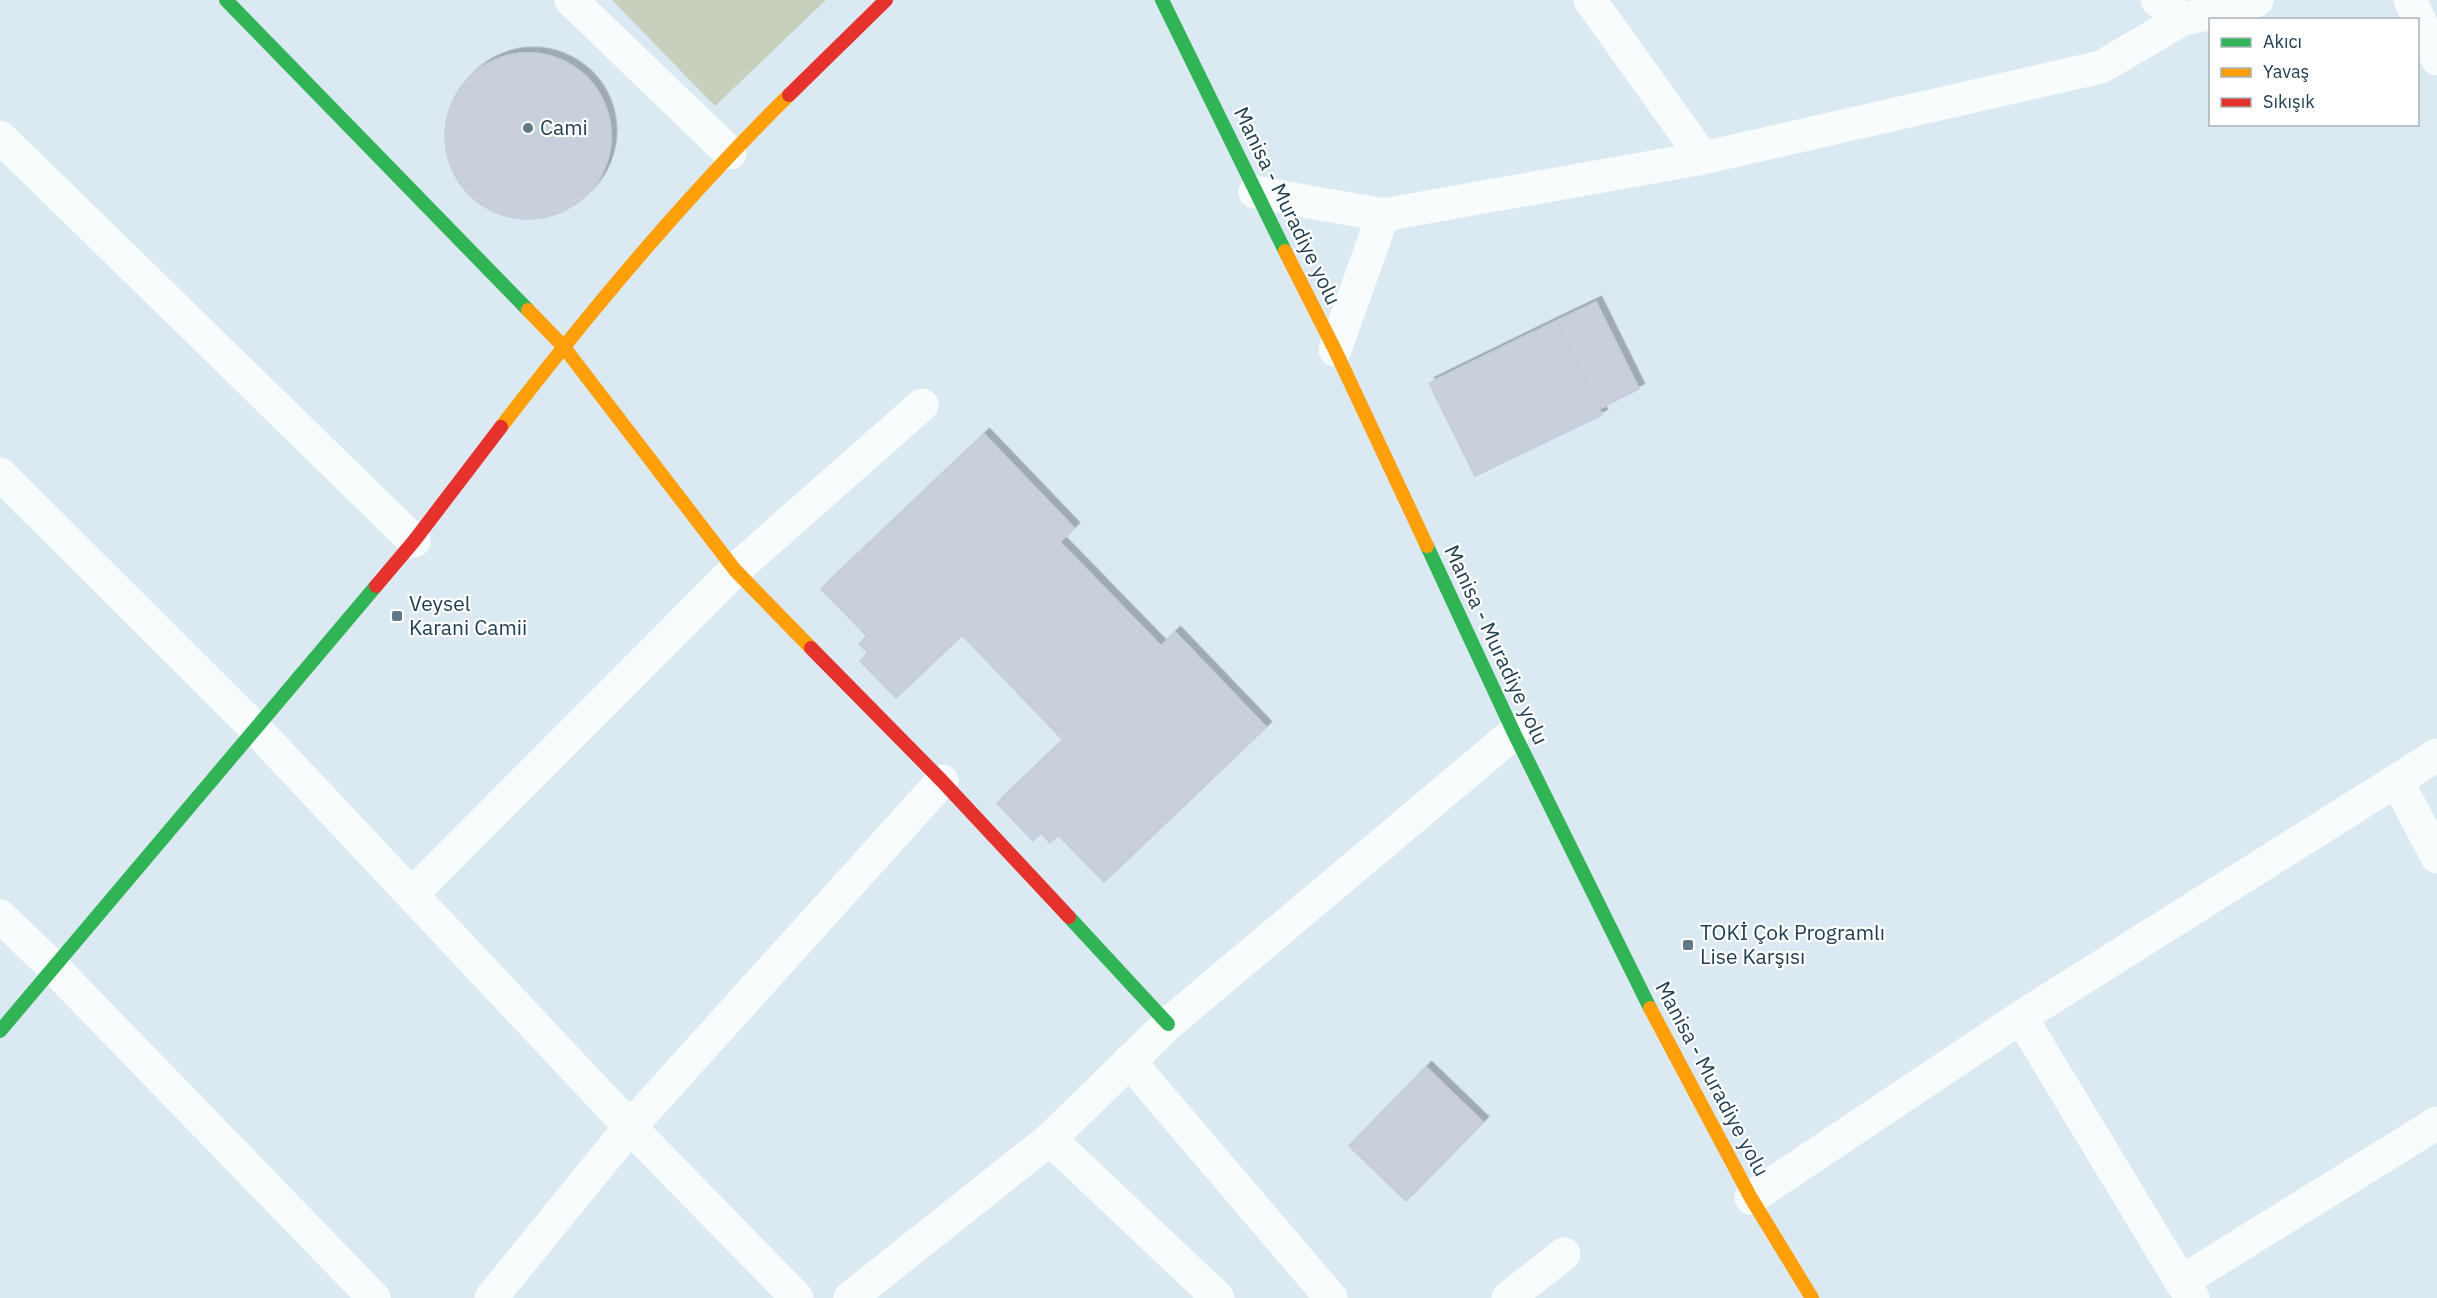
<svg xmlns="http://www.w3.org/2000/svg" width="2437" height="1298" font-family="'IBM Plex Sans',sans-serif">
	<style>
		.green { fill: #c6d0bd }
		.building { fill: #c8d0dc; stroke: #c7cbdb; stroke-width: 1.5; filter: url(#shadow) }
		.lines { fill: none; stroke-linecap: round; stroke-linejoin: round }
		.street { stroke: #f9fcfd; stroke-width: 33 }
		.fast { stroke: #30b455; stroke-width: 14 }
		.slow { stroke: #ff9f0a; stroke-width: 14 }
		.jam { stroke: #e5322d; stroke-width: 14 }
		.poi-dot { fill: #627a88; stroke: #fff; stroke-width: 2 }
		.labels { text-anchor: middle; stroke-width: 4.5; stroke-linejoin: round; paint-order: stroke }
		.poi-label { font-size: 21px; fill: #213f4f; stroke: #fff; text-anchor: start }
		.street-label { font-size: 21px; fill: #213f4f; stroke: #fff }
	</style>
	<defs>
		<filter id="shadow"><feDropShadow dx="5.5" dy="-5.5" stdDeviation="0" flood-color="#0004"/></filter>
	</defs>
	<rect width="100%" height="100%" fill="#dae9f2"/>
	<path class="green" d="M612 0H826L715 106Z"/>
	<path class="building" d="M445 136a83 83 0 1 1 166 0a83 83 0 1 1-166 0Z
		M1596 302 1639 389 1599 409 1556 321Z
		M1556 321 1602 415 1475 476 1429 383Z
		M984 434 1074 528 1060 542 1161 646 1175 632 1266 727 1104 882 1058 835 1050 843 1041 833 1033 841 997 803 1063 740 962 635 896 698 860 661 868 653 859 644 867 636 821 589Z
		M1426 1067 1483 1122 1406 1201 1349 1146Z"/>
	<g class="lines">
		<path class="street" d="M571 0 730 153
			M1590 0 1703 158
			M2157 0 2183 19
			M2410 0 2437 59
			M0 137 414 541
			M1255 192 1383 215 1703 158 2101 67 2183 19 2242 7 2257 0
			M1335 350 1383 215
			M0 474 255 728 630 1127 797 1298
			M2397 781 2437 857
			M412 894 735 570 922 405
			M0 916 55 969 374 1298
			M2021 1017 2181 1282 2193 1298
			M1129 1061 1331 1298
			M1050 1139 1218 1298
			M1751 1198 2021 1017 2437 755
			M2181 1282 2437 1123
			M491 1298 630 1127 942 781
			M850 1298 1050 1139 1168 1024 1514 733
			M1508 1298 1564 1254"/>
		<path class="fast" d="M226 0 528 310
			M1162 0 1285 251
			M1427 546 1514 733 1650 1008
			M1069 917 1168 1024
			M0 1031 376 586"/>
		<path class="slow" d="M1285 251 1335 350 1427 546
			M528 310 563 346 735 570 811 648
			M501 427C590 311 684 198 789 95
			M1650 1008 1751 1198 1812 1298"/>
		<path class="jam" d="M789 95 886 0
			M376 586 414 541 501 427
			M811 648 942 781 1069 917"/>
	</g>
	<g class="poi-dot">
		<circle cx="528" cy="128" r="6"/>
		<rect x="391" y="610" width="12" height="12" rx="3"/>
		<rect x="1682" y="939" width="12" height="12" rx="3"/>
	</g>
	<g class="labels">
		<g class="poi-label">
			<text x="540" y="135">Cami</text>
			<text x="409" y="611">Veysel<tspan x="409" dy="24">Karani Camii</tspan></text>
			<text x="1700" y="940">TOKİ Çok Programlı<tspan x="1700" dy="24">Lise Karşısı</tspan></text>
		</g>
		<g class="street-label">
			<text transform="translate(1287 206) rotate(64)" y="7">Manisa - Muradiye yolu</text>
			<text transform="translate(1496 645) rotate(65)" y="7">Manisa - Muradiye yolu</text>
			<text transform="translate(1712 1079) rotate(62)" y="7">Manisa - Muradiye yolu</text>
		</g>
	</g>
	<rect x="2209" y="18" width="210" height="108" fill="#ffffff" stroke="#a6b2b9" stroke-width="1.5"/>
	<rect x="2221" y="38" width="30" height="9" fill="#30b455" stroke="#a6b2b9" stroke-width="1.5"/>
	<text x="2263" y="48" font-size="18" fill="#213f4f">Akıcı</text>
	<rect x="2221" y="68" width="30" height="9" fill="#ff9f0a" stroke="#a6b2b9" stroke-width="1.5"/>
	<text x="2263" y="78" font-size="18" fill="#213f4f">Yavaş</text>
	<rect x="2221" y="98" width="30" height="9" fill="#e5322d" stroke="#a6b2b9" stroke-width="1.5"/>
	<text x="2263" y="108" font-size="18" fill="#213f4f">Sıkışık</text>
</svg>
